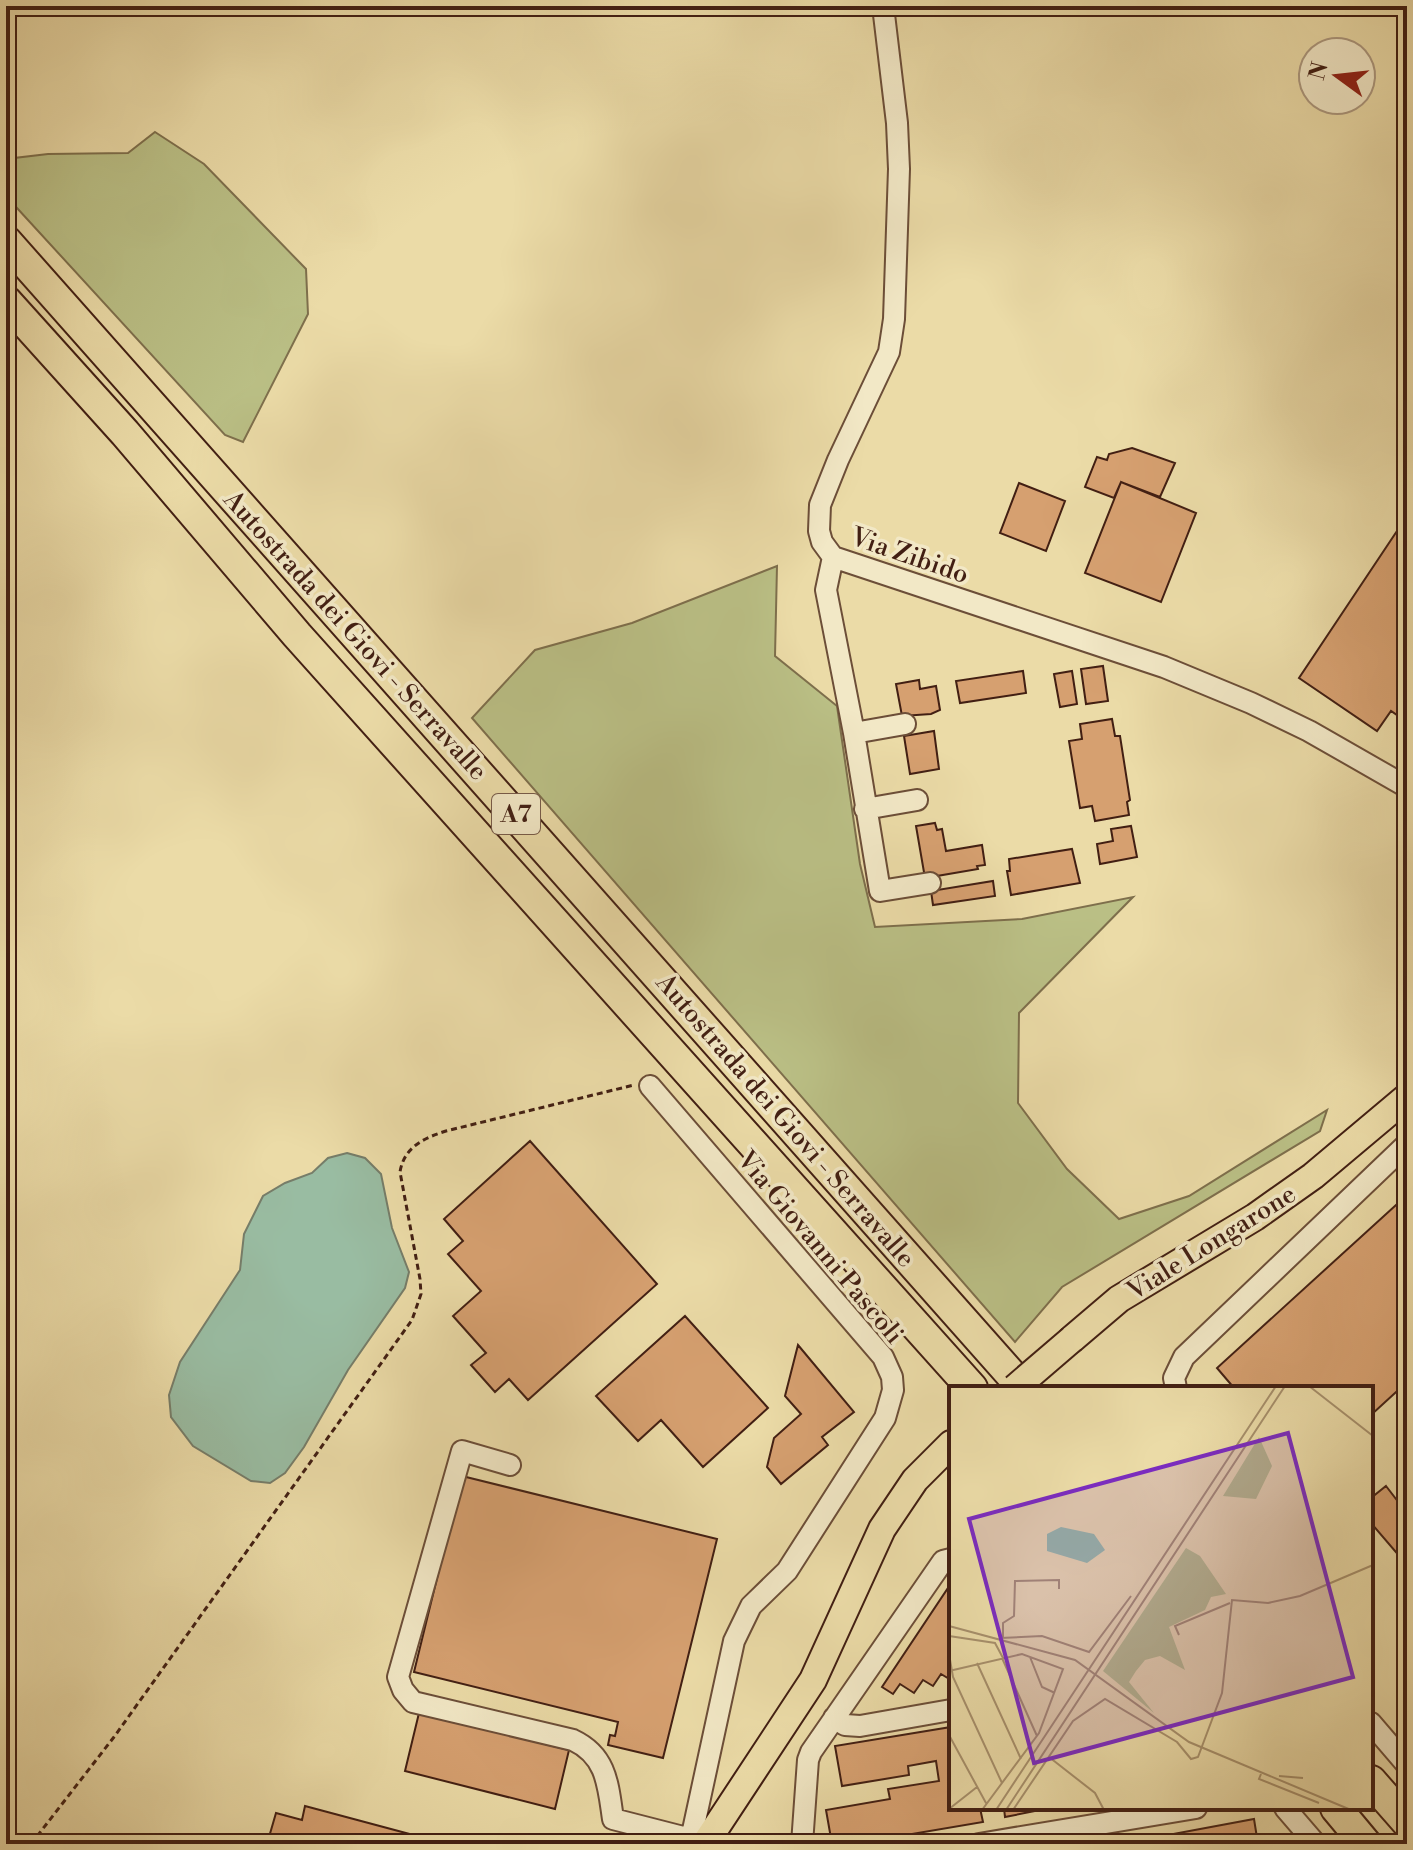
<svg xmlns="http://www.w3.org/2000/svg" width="1413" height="1850" font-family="'Libre Bodoni',serif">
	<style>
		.green { fill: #babf85; stroke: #7e6f4c; stroke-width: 2 }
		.water { fill: #99bca2; stroke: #767d69; stroke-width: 2 }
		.building { fill: #d6a070; stroke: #421f13; stroke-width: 2 }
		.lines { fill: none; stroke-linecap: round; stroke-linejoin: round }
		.minor-casing { stroke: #6c4e38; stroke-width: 24 }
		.major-casing { stroke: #421f13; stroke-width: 30 }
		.highway-casing { stroke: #421f13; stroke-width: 34 }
		.path { stroke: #421f13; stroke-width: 3; stroke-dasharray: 6 4; stroke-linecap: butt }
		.minor { stroke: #f2e8c6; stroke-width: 20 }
		.major { stroke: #ebdba7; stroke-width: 26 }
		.highway { stroke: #ebdba7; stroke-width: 30 }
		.major-bridge-casing { stroke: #421f13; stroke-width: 30; stroke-linecap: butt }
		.major-bridge { stroke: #ebdba7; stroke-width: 26 }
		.labels { text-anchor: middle; stroke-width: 7; stroke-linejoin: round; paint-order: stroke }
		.shield { fill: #f2e8c6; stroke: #775b49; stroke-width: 2 }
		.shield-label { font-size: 24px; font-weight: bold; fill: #421f13 }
		.street-label { font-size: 26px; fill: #421f13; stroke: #f2e8c6 }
		.inset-road { fill: none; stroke: #a7906c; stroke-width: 2 }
		.view { fill: #7b2cbf; fill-opacity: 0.15; stroke: #7b2cbf; stroke-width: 4 }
		.inset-edge { fill: none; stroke: #421f13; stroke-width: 4 }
	</style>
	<rect width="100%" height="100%" fill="#ebdba7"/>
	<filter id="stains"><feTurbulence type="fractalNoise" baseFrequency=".0025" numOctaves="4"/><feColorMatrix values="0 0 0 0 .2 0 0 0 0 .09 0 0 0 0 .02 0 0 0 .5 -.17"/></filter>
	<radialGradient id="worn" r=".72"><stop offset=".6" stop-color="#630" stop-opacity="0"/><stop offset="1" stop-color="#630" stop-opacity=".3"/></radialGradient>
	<path class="green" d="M155 132 204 164 306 269 308 314 243 442 225 435 6 196V159L48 154 128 153Z
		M777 566 775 656 837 706 860 864 875 927 1022 919 1133 897 1019 1013 1018 1103 1067 1169 1119 1219 1189 1196 1327 1110 1320 1131 1062 1287 1015 1342 472 718 535 650 632 623Z"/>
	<path class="water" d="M347 1153 365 1158 381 1174 392 1228 409 1272 405 1288 348 1370 304 1447 285 1473 270 1483 251 1481 193 1446 171 1417 169 1395 180 1362 240 1270 244 1234 263 1196 285 1183 312 1173 328 1158Z"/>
	<path class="building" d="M1132 448 1175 463 1160 497 1121 482 1114 498 1085 487 1097 457 1107 460 1109 454Z
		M1121 482 1196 513 1161 602 1085 573Z
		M1019 483 1065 501 1046 551 1000 533Z
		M1405 519 1407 722 1391 711 1377 731 1299 678Z
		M1103 666 1108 701 1086 704 1081 669Z
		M1023 671 1026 693 960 703 956 681Z
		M1072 671 1077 704 1060 707 1054 674Z
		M919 680 920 689 936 686 940 710 931 714 902 716 896 684Z
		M1112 719 1115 736H1120L1130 800 1127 802 1129 815 1095 821 1092 806 1080 808 1069 741 1082 739 1080 724Z
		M934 731 939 769 910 774 904 736Z
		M935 823 937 830 942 829 946 851 982 845 985 865 977 866 978 869 925 878 916 826Z
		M1131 826 1137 857 1100 864 1097 844 1113 841 1111 829Z
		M1072 849 1080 883 1011 895 1007 871H1010L1009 859Z
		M993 881 995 896 933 905 931 891Z
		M530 1141 657 1284 528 1400 509 1379 495 1392 471 1365 486 1353 453 1316 481 1291 448 1254 463 1241 444 1219Z
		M1407 1195V1382L1371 1415V1388H1234L1217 1368Z
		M685 1316 768 1408 703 1467 661 1420 638 1441 596 1396Z
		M798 1345 854 1412 822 1437 828 1445 781 1484 767 1467 774 1438 801 1414 785 1396Z
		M462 1476 717 1539 663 1758 608 1745 610 1735 615 1736 618 1722 414 1672Z
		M1386 1486 1403 1508 1407 1505V1565L1371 1523V1498Z
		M948 1588 951 1590V1680L941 1674 933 1686 923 1680 914 1693 900 1684 893 1694 882 1687Z
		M419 1713 569 1750 555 1809 405 1771Z
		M951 1727V1808H980L983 1822 853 1844H832L826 1810 890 1799 888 1789 939 1781 936 1761 908 1766 909 1775 842 1786 835 1746Z
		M305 1806 447 1844H267L276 1813 302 1820Z
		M1004 1808H1050L1005 1817Z
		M1254 1819 1258 1844H1158L1157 1837Z"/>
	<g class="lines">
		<defs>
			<path id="minor" d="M883 6 897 123 899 169 894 319 889 352 838 460 820 505 819 531 822 542 833 557 1164 667 1251 703 1309 731 1407 787
				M833 557 826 590 854 733 880 891 930 883
				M854 733 905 724
				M865 809 917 800
				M650 1086 883 1357 892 1377 893 1390 885 1418 787 1571 751 1606 734 1641 690 1844
				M1176 1388 1174 1378 1184 1357 1407 1144
				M510 1465 462 1451 398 1677 403 1690 413 1702 573 1740C607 1756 608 1785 613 1819L691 1839
				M834 1718 845 1725 860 1726 951 1710
				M1371 1723 1407 1765
				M1285 1808 1316 1844
				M802 1844 808 1760 811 1752 943 1561 951 1559
				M979 1844 1196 1808"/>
			<path id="major" d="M1072 1339 1119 1299 1255 1217 1313 1176 1407 1097
				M705 1844 813 1680 882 1529 915 1480 951 1444"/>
			<path id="highway" d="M6 241 1023 1388
				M6 301 125 433 297 635 972 1388
				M1371 1781 1407 1822
				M1336 1808 1366 1844"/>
		</defs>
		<use href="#minor" class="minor-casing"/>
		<use href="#major" class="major-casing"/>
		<use href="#highway" class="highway-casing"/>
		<path class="path" d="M31 1844 114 1737 412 1320 421 1294 420 1279 400 1172C404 1147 424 1138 446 1131L634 1085"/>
		<use href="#minor" class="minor"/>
		<use href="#major" class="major"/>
		<use href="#highway" class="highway"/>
		<defs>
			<path id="major-bridge" d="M1015 1388 1072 1339"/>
		</defs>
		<use href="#major-bridge" class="major-bridge-casing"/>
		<use href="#major-bridge" class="major-bridge"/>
	</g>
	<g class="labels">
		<rect class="shield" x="492" y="794" width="48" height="40" rx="6"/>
		<g class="shield-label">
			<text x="516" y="822">A7</text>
		</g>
		<g class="street-label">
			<text transform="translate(910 555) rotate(19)" y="9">Via Zibido</text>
			<text transform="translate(356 635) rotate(48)" y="9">Autostrada dei Giovi - Serravalle</text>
			<text transform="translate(786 1120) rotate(49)" y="9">Autostrada dei Giovi - Serravalle</text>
			<text transform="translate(1211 1242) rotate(-32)" y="9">Viale Longarone</text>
			<text transform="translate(821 1247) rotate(50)" y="9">Via Giovanni Pascoli</text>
		</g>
	</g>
	<g transform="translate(949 1386)">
		<rect width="424" height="424" fill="#ebdba7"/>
		<path d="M310 51 323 80 307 113 274 110ZM237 162 251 170 277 208 262 211 256 224 220 241 236 284 211 270 196 274 187 285 180 296 205 327 154 285Z" fill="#babf85"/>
		<path d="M112 141 145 148 156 164 138 177 98 165V148Z" fill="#99bca2"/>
		<path class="inset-road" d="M360 0 424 50M0 240 126 274 240 356 402 424M230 249 226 240 281 217M0 250 46 257 54 272M51 252 93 250 140 266 182 210M54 252V237L65 230 66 195 110 194V203M0 268 4 291 53 397M81 271 93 301 106 307M53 272 88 350M28 277 72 373M0 285 73 268 114 283 90 347 33 424M0 349 37 417M100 371 146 407 155 424M312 388 310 393 370 417M330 390 354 392M0 423 28 401M47 424 327 0M57 424 336 0M64 424 124 335 156 313 228 356 242 373 249 371 273 307 283 214 319 217 351 210 424 179"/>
		<path class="view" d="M339 47 404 291 85 377 20 133Z"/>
		<rect width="424" height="424" class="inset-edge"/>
	</g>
	<rect width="1413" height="1850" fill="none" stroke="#ebdba7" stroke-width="32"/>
	<rect x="8" y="8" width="1397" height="1834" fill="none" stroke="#421f13" stroke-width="4"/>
	<rect x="16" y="16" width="1381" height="1818" fill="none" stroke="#421f13" stroke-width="2"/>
	<g transform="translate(1337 76) rotate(285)"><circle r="38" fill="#f2e8c6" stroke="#ac987e" stroke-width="2"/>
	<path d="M0-6L14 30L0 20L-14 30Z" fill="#8f2418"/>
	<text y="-12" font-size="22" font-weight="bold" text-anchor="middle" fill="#421f13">N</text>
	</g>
	<rect width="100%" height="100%" filter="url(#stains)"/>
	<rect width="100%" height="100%" fill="url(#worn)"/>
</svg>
